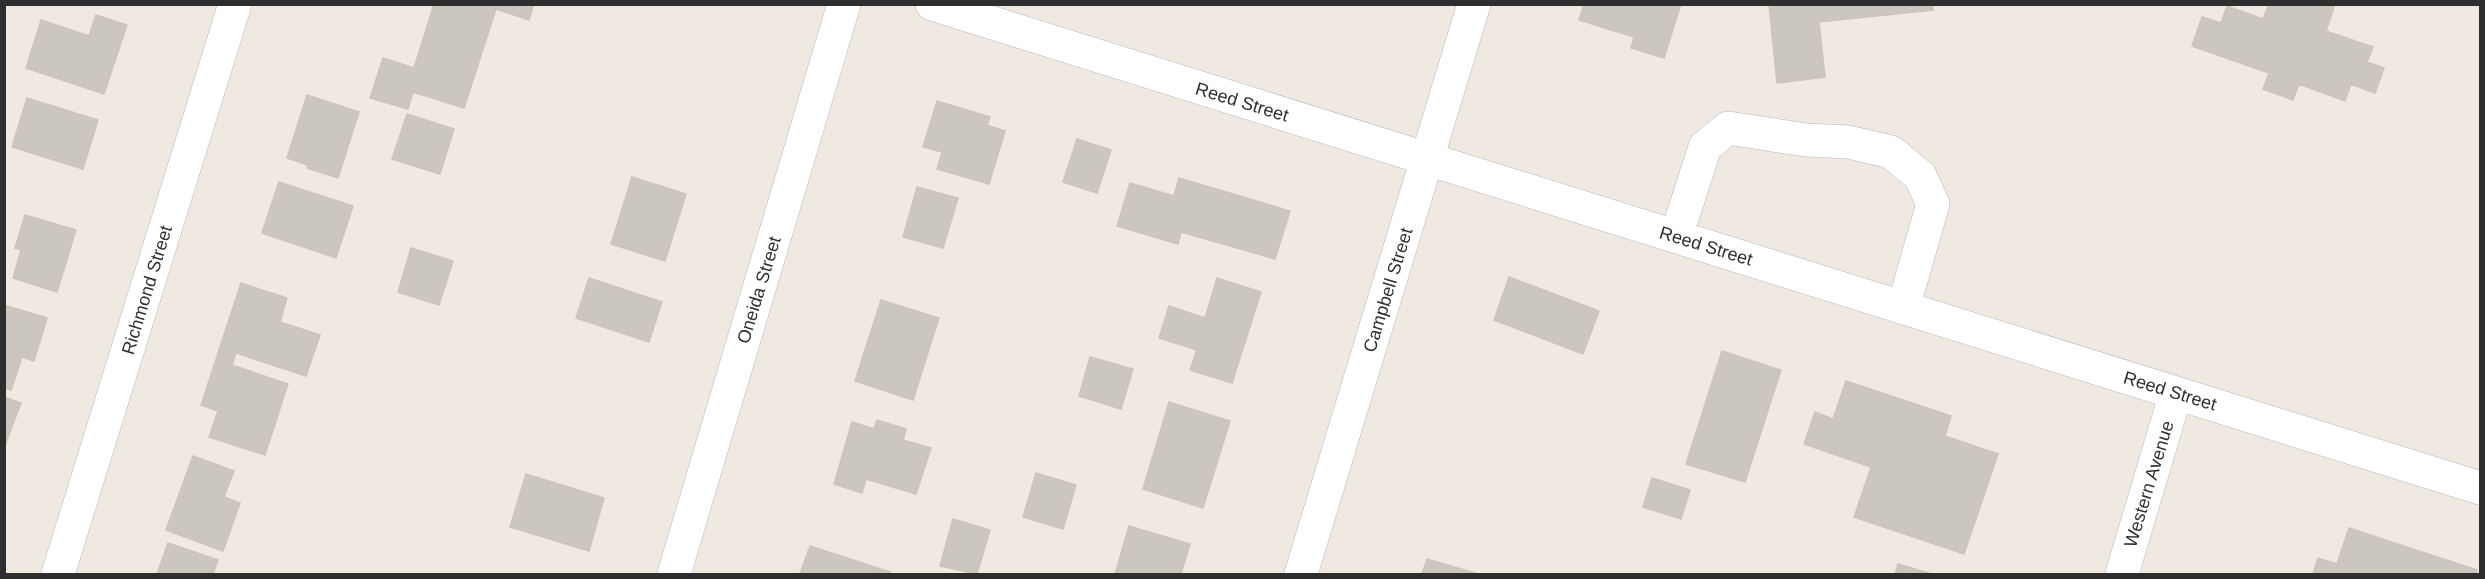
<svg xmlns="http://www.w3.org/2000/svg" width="2485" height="579" font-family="Helvetica,sans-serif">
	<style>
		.building { fill: #cbc7bf; stroke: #cbc5ba; stroke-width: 1.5 }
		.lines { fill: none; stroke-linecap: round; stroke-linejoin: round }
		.minor-casing { stroke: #b4b7c1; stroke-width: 34 }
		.minor { stroke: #fff; stroke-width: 33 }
		.labels { text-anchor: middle; stroke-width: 4.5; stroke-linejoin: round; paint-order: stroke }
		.street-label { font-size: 18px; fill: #2e2e2e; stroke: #fff }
	</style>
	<rect width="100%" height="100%" fill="#efe9e1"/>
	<path class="building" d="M434 4H534L529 20 496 9 464 108 413 92 408 109 370 98 383 58 414 68Z
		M1584 4H1681L1664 58 1631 48 1634 37 1579 20Z
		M1769 4H1933V10L1819 22 1825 77 1777 83Z
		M2269 4H2335L2326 31 2373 47 2367 62 2384 68 2375 93 2351 84 2345 101 2299 84 2293 100 2263 89 2269 73 2192 46 2202 17 2221 23 2227 6 2263 19Z
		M96 15 127 25 104 94 26 68 41 20 89 36Z
		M307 95 359 112 338 178 307 168 308 165 287 158Z
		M27 98 98 120 83 169 12 147Z
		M937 101 990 117 987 125 1005 131 989 184 937 169 942 152 923 147Z
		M407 114 454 129 440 174 392 159Z
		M1077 139 1111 150 1097 193 1063 182Z
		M632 177 686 194 665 261 611 244Z
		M1179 178 1290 211 1275 259 1181 232 1178 244 1117 226 1130 183 1174 196Z
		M279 182 353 206 336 258 262 233Z
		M917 187 958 198 943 248 903 237Z
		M25 215 76 230 57 292 13 278 21 250 15 248Z
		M411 248 453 261 439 305 398 292Z
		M1509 277 1599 311 1583 354 1494 320Z
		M589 278 662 302 649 342 576 318Z
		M1217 278 1261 292 1232 383 1190 370 1197 350 1159 338 1169 306 1205 318Z
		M241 283 287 298 280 322 320 335 306 376 236 353 232 365 288 384 265 455 209 437 218 411 201 405Z
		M881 300 939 318 913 400 855 381Z
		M4 305 47 318 34 361 22 357 11 390 4 388Z
		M1722 351 1781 370 1745 482 1686 464Z
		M1090 357 1133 369 1121 409 1079 396Z
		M1846 381 1951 416 1945 436 1998 454 1964 554 1854 517 1871 467 1804 444 1815 412 1833 419Z
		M4 397 21 403 4 448Z
		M1169 402 1230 421 1203 508 1143 489Z
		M877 420 906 429 903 440 931 448 916 494 866 479 862 493 834 484 852 422 874 429Z
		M193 456 234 471 224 497 240 503 223 551 166 530Z
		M1036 473 1076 485 1063 529 1023 517Z
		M526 474 604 498 589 551 510 527Z
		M1652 478 1690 490 1681 519 1643 507Z
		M953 519 990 530 977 574 940 566Z
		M1129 526 1190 544 1181 574H1115Z
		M2349 528 2477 570 2476 574H2313L2318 558 2337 564Z
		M168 543 218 560 213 574H157Z
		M810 546 890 572 889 574H800Z
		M1427 559 1478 574H1422Z
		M1898 564 1932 574H1895Z"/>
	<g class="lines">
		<defs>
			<path id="minor" d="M932 4 2480 488
				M1676 237 1705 147 1728 128 1806 140 1848 142 1891 152 1920 176 1933 204 1903 308
				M58 574 235 4
				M674 574 844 4
				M1301 574 1474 4
				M2122 574 2176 393"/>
		</defs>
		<use href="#minor" class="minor-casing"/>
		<use href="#minor" class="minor"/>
	</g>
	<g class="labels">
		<g class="street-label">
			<text transform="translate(1242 102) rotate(17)" y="6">Reed Street</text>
			<text transform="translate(1706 246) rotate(17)" y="6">Reed Street</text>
			<text transform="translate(147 290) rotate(-73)" y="6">Richmond Street</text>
			<text transform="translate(759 290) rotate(-73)" y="6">Oneida Street</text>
			<text transform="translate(1388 290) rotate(-73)" y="6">Campbell Street</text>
			<text transform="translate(2170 391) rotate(17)" y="6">Reed Street</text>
			<text transform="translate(2149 484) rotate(-73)" y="6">Western Avenue</text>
		</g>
	</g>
	<rect width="2485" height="579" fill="none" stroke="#2e2e2e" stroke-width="12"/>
</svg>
